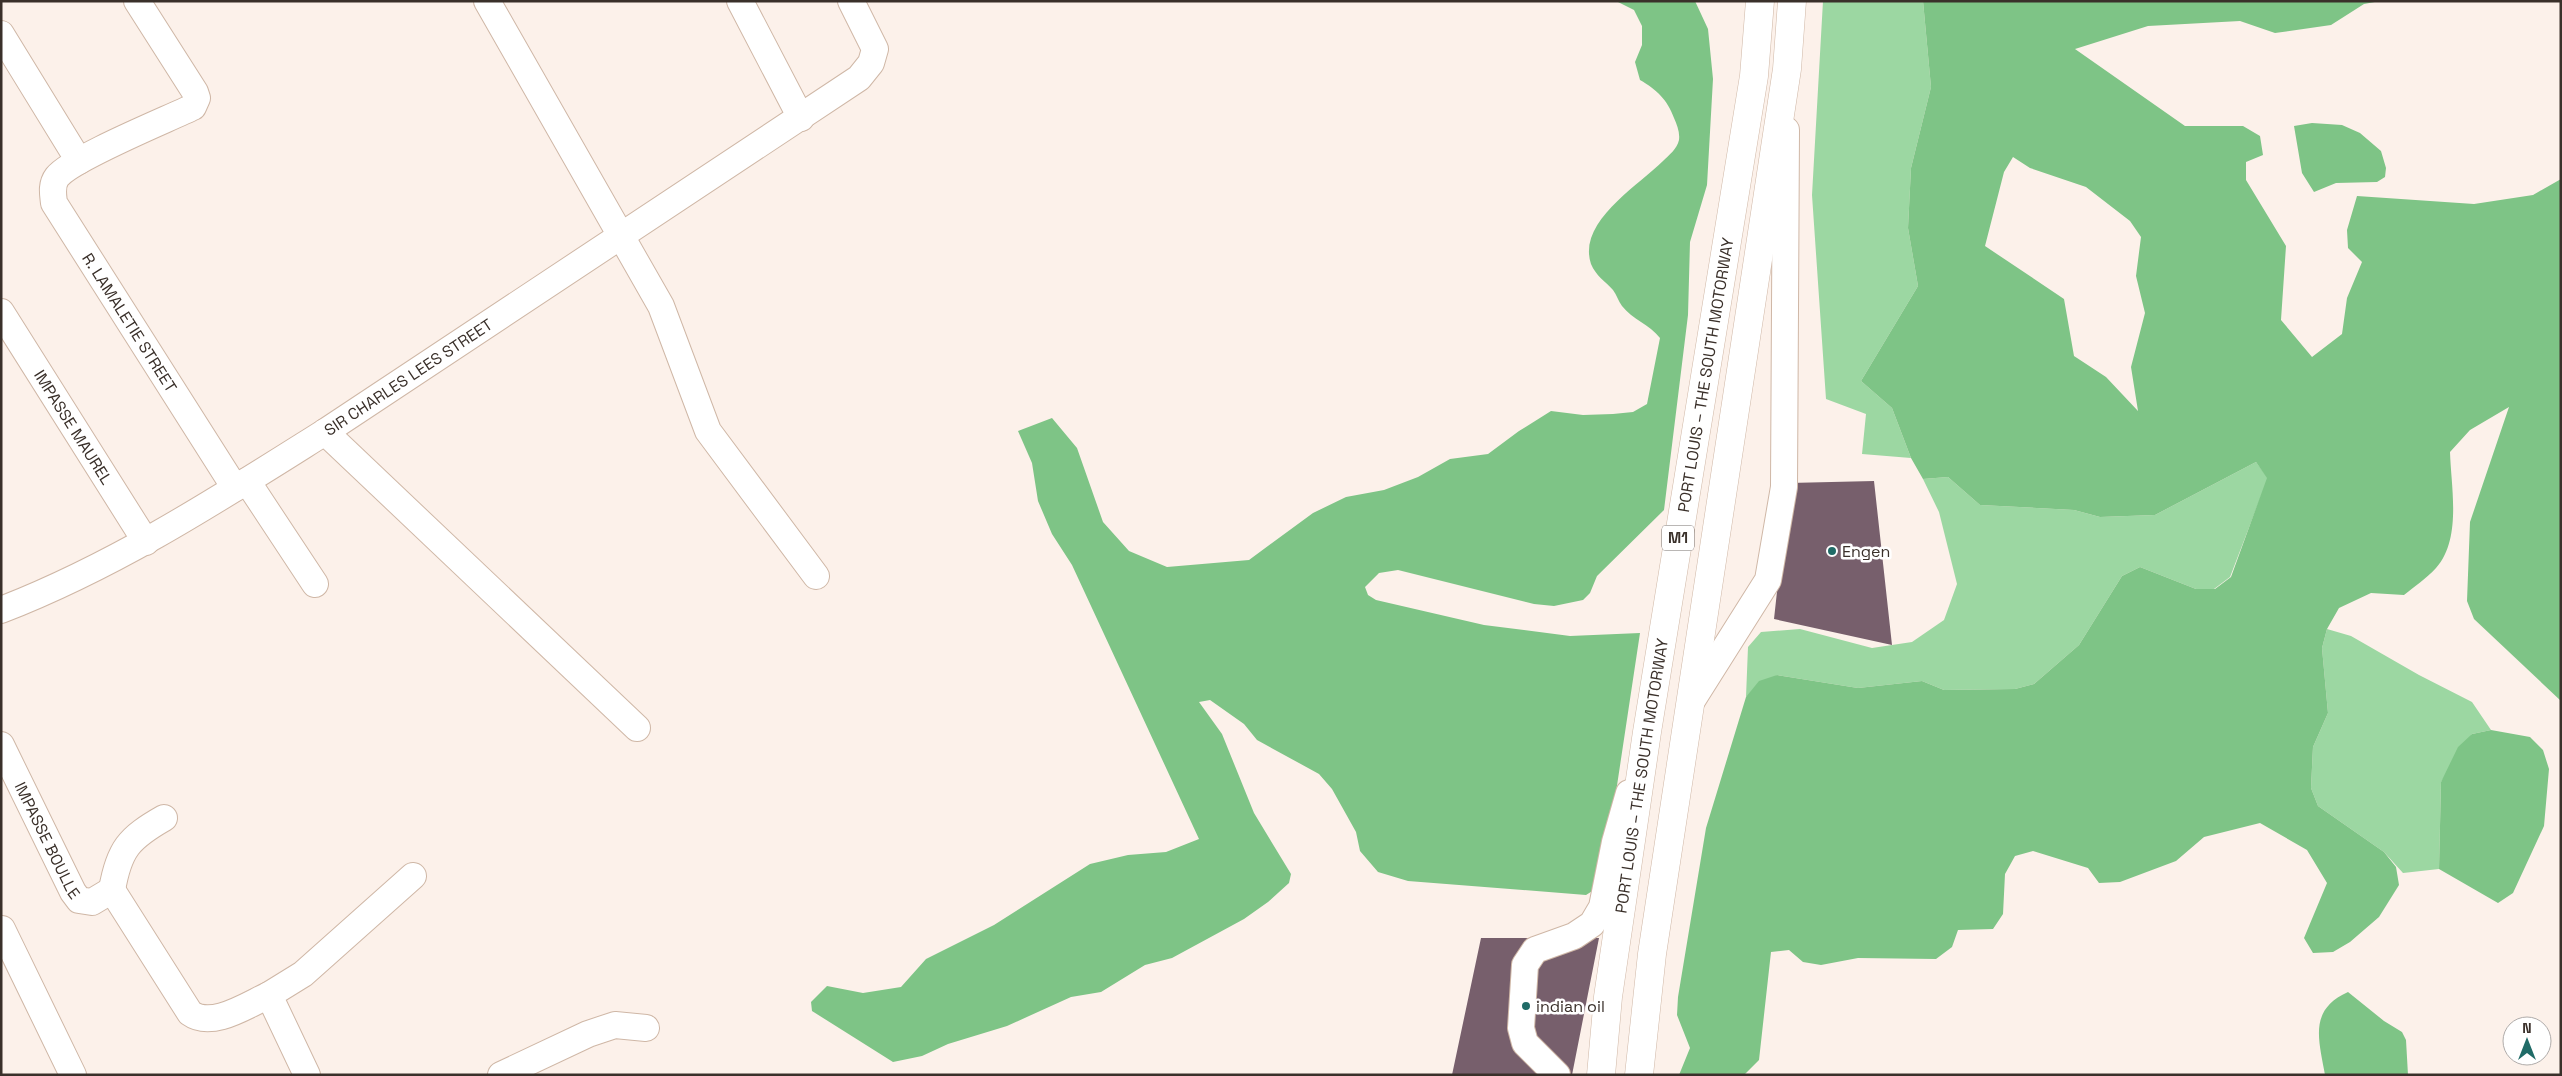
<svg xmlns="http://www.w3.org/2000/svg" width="2562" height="1076" font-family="'Space Grotesk',sans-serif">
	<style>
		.green { fill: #9cd7a2 }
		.forest { fill: #7ec486; fill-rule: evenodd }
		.building { fill: #775f6c }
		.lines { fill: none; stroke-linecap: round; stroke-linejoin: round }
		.minor-casing { stroke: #cfb7a6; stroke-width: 28 }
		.highway-casing { stroke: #cfb7a6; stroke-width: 29 }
		.minor { stroke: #fff; stroke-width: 26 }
		.highway { stroke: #fff; stroke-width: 28 }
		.poi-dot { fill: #206b67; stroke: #fff; stroke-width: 2 }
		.labels { text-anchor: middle; stroke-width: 5; stroke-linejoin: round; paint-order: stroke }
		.shield { fill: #fff; stroke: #756e6a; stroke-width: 1 }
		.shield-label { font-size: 15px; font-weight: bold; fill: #3a302a }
		.street-label { font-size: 16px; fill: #3a302a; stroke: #fff }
		.poi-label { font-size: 16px; fill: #3a302a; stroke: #fff; text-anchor: start }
	</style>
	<rect width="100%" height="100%" fill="#fcf1ea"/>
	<path class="green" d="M1823 1H1923L1931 87 1911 168 1908 228 1918 286 1861 381 1892 408 1911 458 1862 454 1866 414 1826 399 1812 195Z
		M2256 462 2268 478 2230 577 2214 589H2196L2140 567 2122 576 2079 645 2034 684 2015 689 1944 690 1922 681 1858 688 1777 675 1746 697 1748 647 1761 632 1800 629 1872 648 1912 642 1944 620 1957 584 1939 512 1923 479 1948 477 1980 505 2074 510 2100 517 2155 515Z
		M2327 629 2351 636 2419 675 2472 702 2491 730 2472 734 2441 782 2439 869 2403 873 2384 852 2318 806 2311 788 2313 747 2328 713 2322 648Z"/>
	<path class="forest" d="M1616 1H1695L1708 29 1713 79 1707 185 1690 242 1688 315 1664 510 1597 576 1590 593 1583 600 1554 606 1534 604 1398 570 1379 573 1365 587 1368 595 1376 600 1484 625 1570 636 1640 633 1602 885 1586 895 1408 881 1378 872 1360 851 1356 832 1332 789 1319 774 1257 740 1244 724 1210 700 1199 702 1222 734 1254 813 1291 874 1289 883 1268 902 1244 919 1172 958 1145 965 1101 992 1071 997 1007 1026 948 1044 922 1056 893 1062 812 1011 811 1002 827 986 863 993 901 987 926 959 994 925 1090 864 1128 855 1166 852 1199 839 1072 565 1052 534 1038 501 1032 463 1018 431 1052 418 1077 448 1103 522 1129 551 1167 567 1249 560 1313 513 1346 497 1384 490 1418 477 1450 459 1488 454 1519 431 1551 411 1583 415 1613 414 1633 412 1647 404 1660 338C1650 325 1632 319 1622 306 1618 301 1617 295 1613 290 1605 281 1596 276 1591 264 1577 222 1638 186 1663 161 1669 155 1677 149 1679 140 1680 132 1677 125 1674 118 1667 99 1657 90 1640 80L1635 62 1642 45V26L1634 10Z
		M1923 1H2380L2364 4 2331 25 2275 33 2240 21 2148 26 2075 49 2185 126H2243L2260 136 2263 155 2246 162V180L2286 246 2281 320 2312 357 2342 334 2347 298 2362 262 2348 248 2347 230 2357 196 2474 204 2533 195 2561 179V701L2474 619 2467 601 2470 522 2509 407 2470 430 2450 452C2451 487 2462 539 2436 568 2427 578 2414 587 2404 595L2371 593 2339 608 2327 629 2322 648 2328 713 2313 747 2311 788 2318 806 2384 852 2396 867 2399 885 2379 917 2350 942 2333 952 2313 953 2304 938 2327 883 2307 850 2260 823 2204 837 2176 861 2120 882 2099 883 2088 868 2033 851 2015 856 2005 874 2003 914 1993 929 1958 930 1952 947 1936 959 1858 958 1821 965 1803 962 1789 950 1771 952 1759 1060 1744 1075H1679L1690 1048 1677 1015 1678 997 1706 828 1746 697 1759 681 1777 675 1858 688 1922 681 1944 690 2015 689 2034 684 2079 645 2122 576 2140 567 2196 589H2215L2231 577 2267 478 2256 462 2155 515 2100 517 2074 510 1980 505 1948 477 1923 479 1911 458 1892 408 1861 381 1918 286 1908 228 1911 168 1931 87ZM2013 157 2030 168 2086 187 2130 221 2141 237 2136 276 2145 313 2131 367 2138 411 2106 377 2074 356 2064 299 1985 246 2004 172Z
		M2312 123 2342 125 2360 133 2381 151 2386 168 2385 177 2377 182 2336 183 2314 192 2302 173 2294 126Z
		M2491 730 2530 737 2543 750 2549 769 2544 826 2513 893 2498 903 2439 869 2441 782 2458 747 2472 734Z
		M2348 992 2384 1021 2402 1032 2406 1040 2408 1075H2325C2319 1040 2308 1010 2348 992Z"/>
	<path class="building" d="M1874 481 1892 645 1774 619 1789 483Z
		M1481 938H1599L1572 1075H1452Z"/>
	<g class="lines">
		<defs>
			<g id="minor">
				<path id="s1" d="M137 1 195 92 197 98 193 107C166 120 72 158 57 177 51 185 53 194 54 203L235 488"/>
				<path d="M487 1 661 306 708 431 816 576"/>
				<path d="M740 1 801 118"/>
				<path d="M1 34 79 161"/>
				<path id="s2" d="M1 312 146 542"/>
				<path d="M325 432 637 728"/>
				<path d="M247 481 315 584"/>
				<path id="s3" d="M1 610C117 565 220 498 325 432L859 78 871 63 875 49 851 1"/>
				<path d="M1691 702 1768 580 1784 487 1786 130"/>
				<path id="s4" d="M1 745 73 892 79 900 92 902 112 890"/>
				<path d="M112 890 190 1013C212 1029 247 1005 269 995"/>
				<path d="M112 890C119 849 129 838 164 818"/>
				<path d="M2 929 73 1075"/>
				<path d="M307 1075 269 995 303 974 413 876"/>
				<path d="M501 1075 588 1034 615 1025 646 1028"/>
				<path d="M1557 1075 1525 1043 1521 1028 1525 965 1535 950 1574 936 1592 924 1602 907 1615 842 1629 793"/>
			</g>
			<g id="highway">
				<path id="s5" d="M1601 1075 1608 997 1647 732 1754 76 1760 1"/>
				<path d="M1639 1075 1652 954 1787 69 1792 1"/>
			</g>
		</defs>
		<use href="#minor" class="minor-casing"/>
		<use href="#highway" class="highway-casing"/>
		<use href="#minor" class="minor"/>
		<use href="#highway" class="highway"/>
	</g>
	<g class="poi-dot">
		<circle cx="1832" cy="551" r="5"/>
		<circle cx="1526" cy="1006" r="5"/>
	</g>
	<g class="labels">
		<rect class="shield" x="1662" y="525.5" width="32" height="25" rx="4"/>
		<g class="shield-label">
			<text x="1678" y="543">M1</text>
		</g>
		<g class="street-label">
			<text dy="6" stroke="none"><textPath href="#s1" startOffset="446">R. LAMALETIE STREET</textPath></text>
			<text dy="6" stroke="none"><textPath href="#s5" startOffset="708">PORT LOUIS – THE SOUTH MOTORWAY</textPath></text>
			<text dy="6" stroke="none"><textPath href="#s3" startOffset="470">SIR CHARLES LEES STREET</textPath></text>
			<text dy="6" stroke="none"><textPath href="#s2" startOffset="136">IMPASSE MAUREL</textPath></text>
			<text dy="6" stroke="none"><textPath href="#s5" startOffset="302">PORT LOUIS – THE SOUTH MOTORWAY</textPath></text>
			<text dy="6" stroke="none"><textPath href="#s4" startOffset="106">IMPASSE BOULLE</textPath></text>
		</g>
		<g class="poi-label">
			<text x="1842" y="557">Engen</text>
			<text x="1536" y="1012">indian oil</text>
		</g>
	</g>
	<rect width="2562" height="1076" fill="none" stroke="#3a302a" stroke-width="5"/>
	<g transform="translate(2527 1041)"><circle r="24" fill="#ffffff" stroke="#b0acaa"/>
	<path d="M0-4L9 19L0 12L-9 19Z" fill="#206b67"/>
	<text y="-8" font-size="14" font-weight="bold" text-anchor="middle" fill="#3a302a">N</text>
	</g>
</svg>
